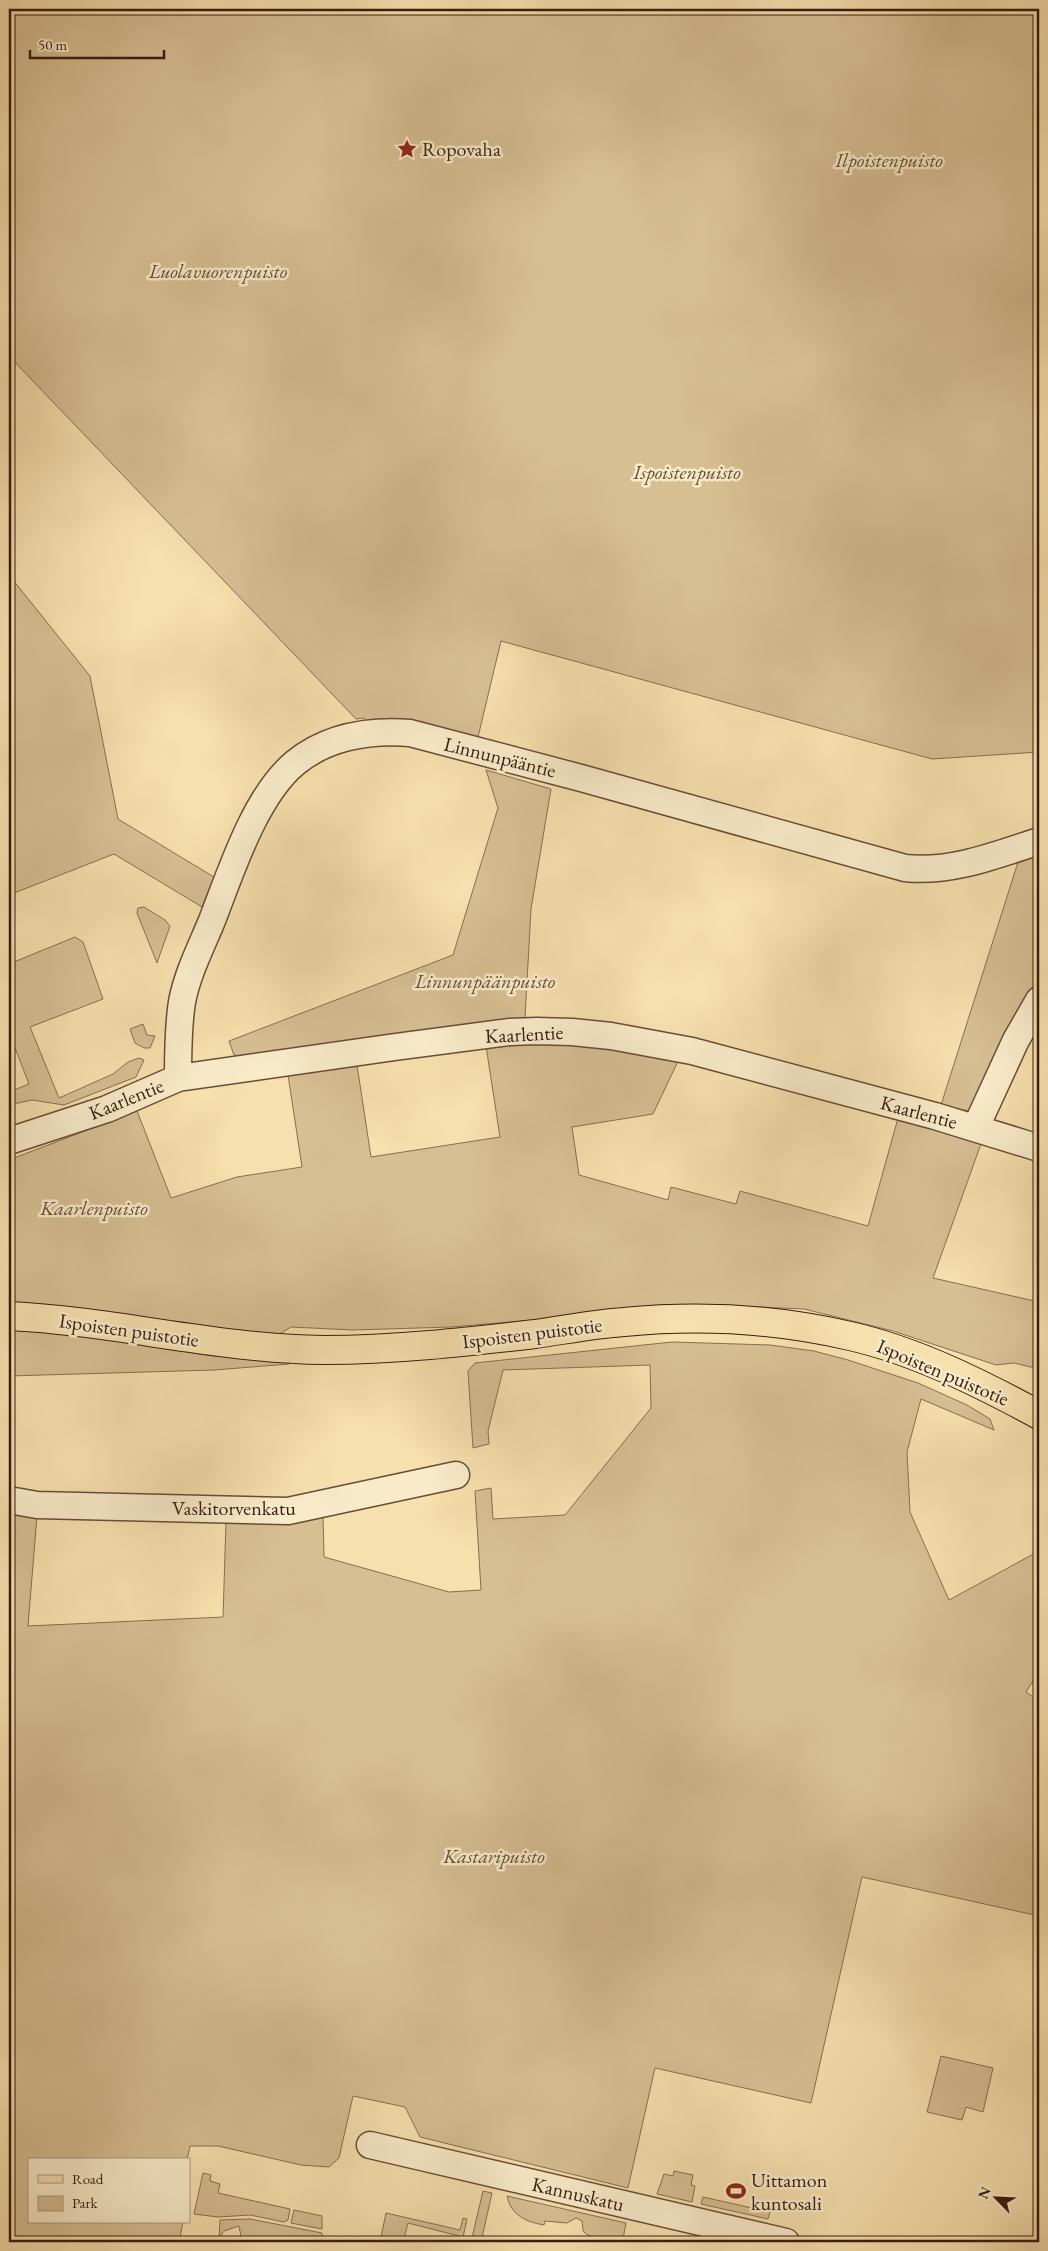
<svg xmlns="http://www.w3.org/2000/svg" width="1048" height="2251" font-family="'EB Garamond',serif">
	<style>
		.green { fill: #d6bf93; stroke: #866e50 }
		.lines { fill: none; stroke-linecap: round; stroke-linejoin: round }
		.minor-casing { stroke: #674d36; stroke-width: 29 }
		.major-casing { stroke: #371c0e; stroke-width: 30 }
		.minor { stroke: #f9ebca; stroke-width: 26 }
		.major { stroke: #f6e0ae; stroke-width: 28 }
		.labels { text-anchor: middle; stroke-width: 5; stroke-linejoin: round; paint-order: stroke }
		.poi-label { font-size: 20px; fill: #371c0e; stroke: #f9ebca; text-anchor: start }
		.park-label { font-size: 20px; font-style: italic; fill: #674d36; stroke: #f9ebca }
		.street-label { font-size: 20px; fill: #371c0e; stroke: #f9ebca }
	</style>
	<rect width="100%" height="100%" fill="#f6e0ae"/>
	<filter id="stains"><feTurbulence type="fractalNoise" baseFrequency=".004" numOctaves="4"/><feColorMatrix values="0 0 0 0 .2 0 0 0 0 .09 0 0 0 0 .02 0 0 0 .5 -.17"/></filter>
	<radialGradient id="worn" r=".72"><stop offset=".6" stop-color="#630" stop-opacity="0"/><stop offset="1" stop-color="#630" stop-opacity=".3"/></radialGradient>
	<path class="green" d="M9 9H1039V752L932 759 501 641 478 737 367 723 364 718 356 719 9 356Z
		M9 575 90 676 118 819 214 877 202 907 114 854 9 895Z
		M486 770 551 789 531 909 525 1018 243 1056 234 1055 229 1041 453 955 498 808Z
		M1039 854V977L1007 1036 974 1112 941 1105 1018 862Z
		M144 907 165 920 170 926 157 963 137 913 138 908Z
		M75 937 83 942 103 999 30 1027 59 1098 113 1074 128 1062 139 1058 144 1060 136 1077 64 1105 32 1100 9 1105V1092L29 1084 12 1040 9 1041V964Z
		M143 1024 147 1035 155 1036 150 1048H144L135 1043 130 1029Z
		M516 1043 587 1046 679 1059 653 1114 572 1127 579 1175 668 1200 671 1187 736 1204 740 1191 868 1226 898 1118 982 1141 933 1278 1039 1302V1369L1014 1363 996 1365 893 1331 804 1309 710 1305 451 1327 353 1330 291 1327 275 1337 9 1303V1160L137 1111 171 1198 237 1177 302 1167 288 1075 357 1065 371 1157 500 1137 486 1046Z
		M9 1328 73 1334 213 1356 289 1360V1364L214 1370 9 1376Z
		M672 1342 770 1345 814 1351 848 1360 918 1383 967 1405 990 1419 994 1430 921 1399 907 1452 910 1512 949 1600 1039 1551V1671L1026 1692 1039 1701V1916L862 1877 811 2103 655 2068 628 2188 420 2137 405 2107 353 2096 339 2158 329 2167 301 2165 218 2146H190L187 2160H29V2222H183L179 2242H9V1515L37 1516 28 1626 223 1617 226 1522 323 1515 324 1557 449 1592 481 1590 475 1491 491 1488 493 1519 565 1515 651 1408 650 1365 503 1370 488 1431 489 1444 473 1448 468 1371 475 1363Z
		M941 2056 993 2068 983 2112 966 2107 962 2120 927 2112Z
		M674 2171 693 2175 691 2185 695 2186 692 2202 657 2194 664 2174 673 2176Z
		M203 2173 211 2175 210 2181 220 2184 218 2193 290 2209 288 2220 284 2222 250 2215 218 2217 194 2214Z
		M483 2191 492 2193 481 2242H471Z
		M507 2196 626 2223 623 2239C616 2242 588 2238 584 2232 582 2230 583 2225 582 2221L576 2218 567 2223 545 2221 544 2225C527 2222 511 2216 507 2196Z
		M703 2197 770 2212 768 2219 701 2204Z
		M294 2210 322 2216V2229L291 2223Z
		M386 2213 460 2230 463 2218 467 2219 462 2242H458L459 2236 408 2223 403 2242H380Z
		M250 2219 322 2233 323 2242H242L239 2226 224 2231 221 2235 225 2238 224 2242H219L220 2220Z"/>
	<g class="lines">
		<defs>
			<path id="minor" d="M178 1078C178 1053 178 1027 182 1002 187 975 200 949 211 923 230 875 254 797 295 763 328 736 369 730 410 733L581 778 905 868C951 873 996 855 1039 841
				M976 1127 1016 1040 1039 1000
				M9 1141 107 1109 178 1078 395 1047 510 1032 537 1031 572 1032 611 1036 692 1051 935 1116 1039 1148
				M9 1500 37 1505 288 1511 456 1475
				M370 2145 786 2242"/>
			<path id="major" d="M9 1316C114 1321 218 1349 324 1350 394 1350 465 1342 535 1334 564 1330 594 1324 624 1322 698 1315 777 1319 850 1336 916 1351 980 1383 1039 1415"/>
		</defs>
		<use href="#minor" class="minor-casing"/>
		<use href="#major" class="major-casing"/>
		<use href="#minor" class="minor"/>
		<use href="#major" class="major"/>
	</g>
	<defs>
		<symbol id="sight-bare" viewBox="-9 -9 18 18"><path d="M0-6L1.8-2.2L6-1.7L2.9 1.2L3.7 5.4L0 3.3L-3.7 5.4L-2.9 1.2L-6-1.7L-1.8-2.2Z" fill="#8f2418" stroke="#f9ebca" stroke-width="2.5" paint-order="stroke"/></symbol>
		<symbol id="stadium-bare" viewBox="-9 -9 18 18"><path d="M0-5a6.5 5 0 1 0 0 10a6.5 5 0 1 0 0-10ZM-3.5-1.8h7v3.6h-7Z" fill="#8f2418" stroke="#f9ebca" stroke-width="2.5" paint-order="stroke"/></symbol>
	</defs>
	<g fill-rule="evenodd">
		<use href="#sight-bare" x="393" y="135" width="28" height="28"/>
		<use href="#stadium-bare" x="722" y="2177" width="28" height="28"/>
	</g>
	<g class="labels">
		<g class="poi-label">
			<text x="422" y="156">Ropovaha</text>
			<text x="751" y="2187">Uittamon<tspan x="751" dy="23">kuntosali</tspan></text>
		</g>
		<g class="park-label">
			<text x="889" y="167">Ilpoistenpuisto</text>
			<text x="218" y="278">Luolavuorenpuisto</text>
			<text x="687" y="479">Ispoistenpuisto</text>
			<text x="485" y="988">Linnunpäänpuisto</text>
			<text x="94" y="1215">Kaarlenpuisto</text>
			<text x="494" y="1863">Kastaripuisto</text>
		</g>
		<g class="street-label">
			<text transform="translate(500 757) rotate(14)" y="7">Linnunpääntie</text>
			<text transform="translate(524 1034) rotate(-3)" y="7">Kaarlentie</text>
			<text transform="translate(126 1099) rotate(-22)" y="7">Kaarlentie</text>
			<text transform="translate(919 1112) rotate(15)" y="7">Kaarlentie</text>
			<text transform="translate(129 1330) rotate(8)" y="7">Ispoisten puistotie</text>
			<text transform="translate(532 1333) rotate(-7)" y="7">Ispoisten puistotie</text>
			<text transform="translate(943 1372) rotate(23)" y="7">Ispoisten puistotie</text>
			<text x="234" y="1515">Vaskitorvenkatu</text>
			<text transform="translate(578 2194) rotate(13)" y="7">Kannuskatu</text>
		</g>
	</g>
	<rect width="1048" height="2251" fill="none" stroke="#f6e0ae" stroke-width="30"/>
	<rect x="10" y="10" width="1028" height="2231" fill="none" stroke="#371c0e" stroke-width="2.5"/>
	<rect x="15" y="15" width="1018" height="2221" fill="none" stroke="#371c0e"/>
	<rect x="28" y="2158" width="162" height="65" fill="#f9ebca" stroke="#ab987f"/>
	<rect x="38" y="2175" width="25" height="8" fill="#f6e0ae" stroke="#ab987f"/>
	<text x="72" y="2184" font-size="15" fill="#371c0e">Road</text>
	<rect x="38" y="2196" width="25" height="15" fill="#d6bf93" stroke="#ab987f"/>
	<text x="72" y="2208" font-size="15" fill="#371c0e">Park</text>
	<g transform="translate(996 2198) rotate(294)" stroke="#f9ebca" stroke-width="4" paint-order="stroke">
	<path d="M0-4L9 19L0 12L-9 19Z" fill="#371c0e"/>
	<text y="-8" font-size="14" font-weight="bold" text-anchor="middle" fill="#371c0e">N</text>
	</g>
	<path d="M30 50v8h134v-8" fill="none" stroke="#371c0e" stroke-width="2.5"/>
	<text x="38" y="50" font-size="15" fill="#371c0e" stroke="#f9ebca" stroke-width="4" paint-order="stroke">50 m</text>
	<rect width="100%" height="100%" filter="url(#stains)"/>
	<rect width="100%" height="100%" fill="url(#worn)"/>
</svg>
